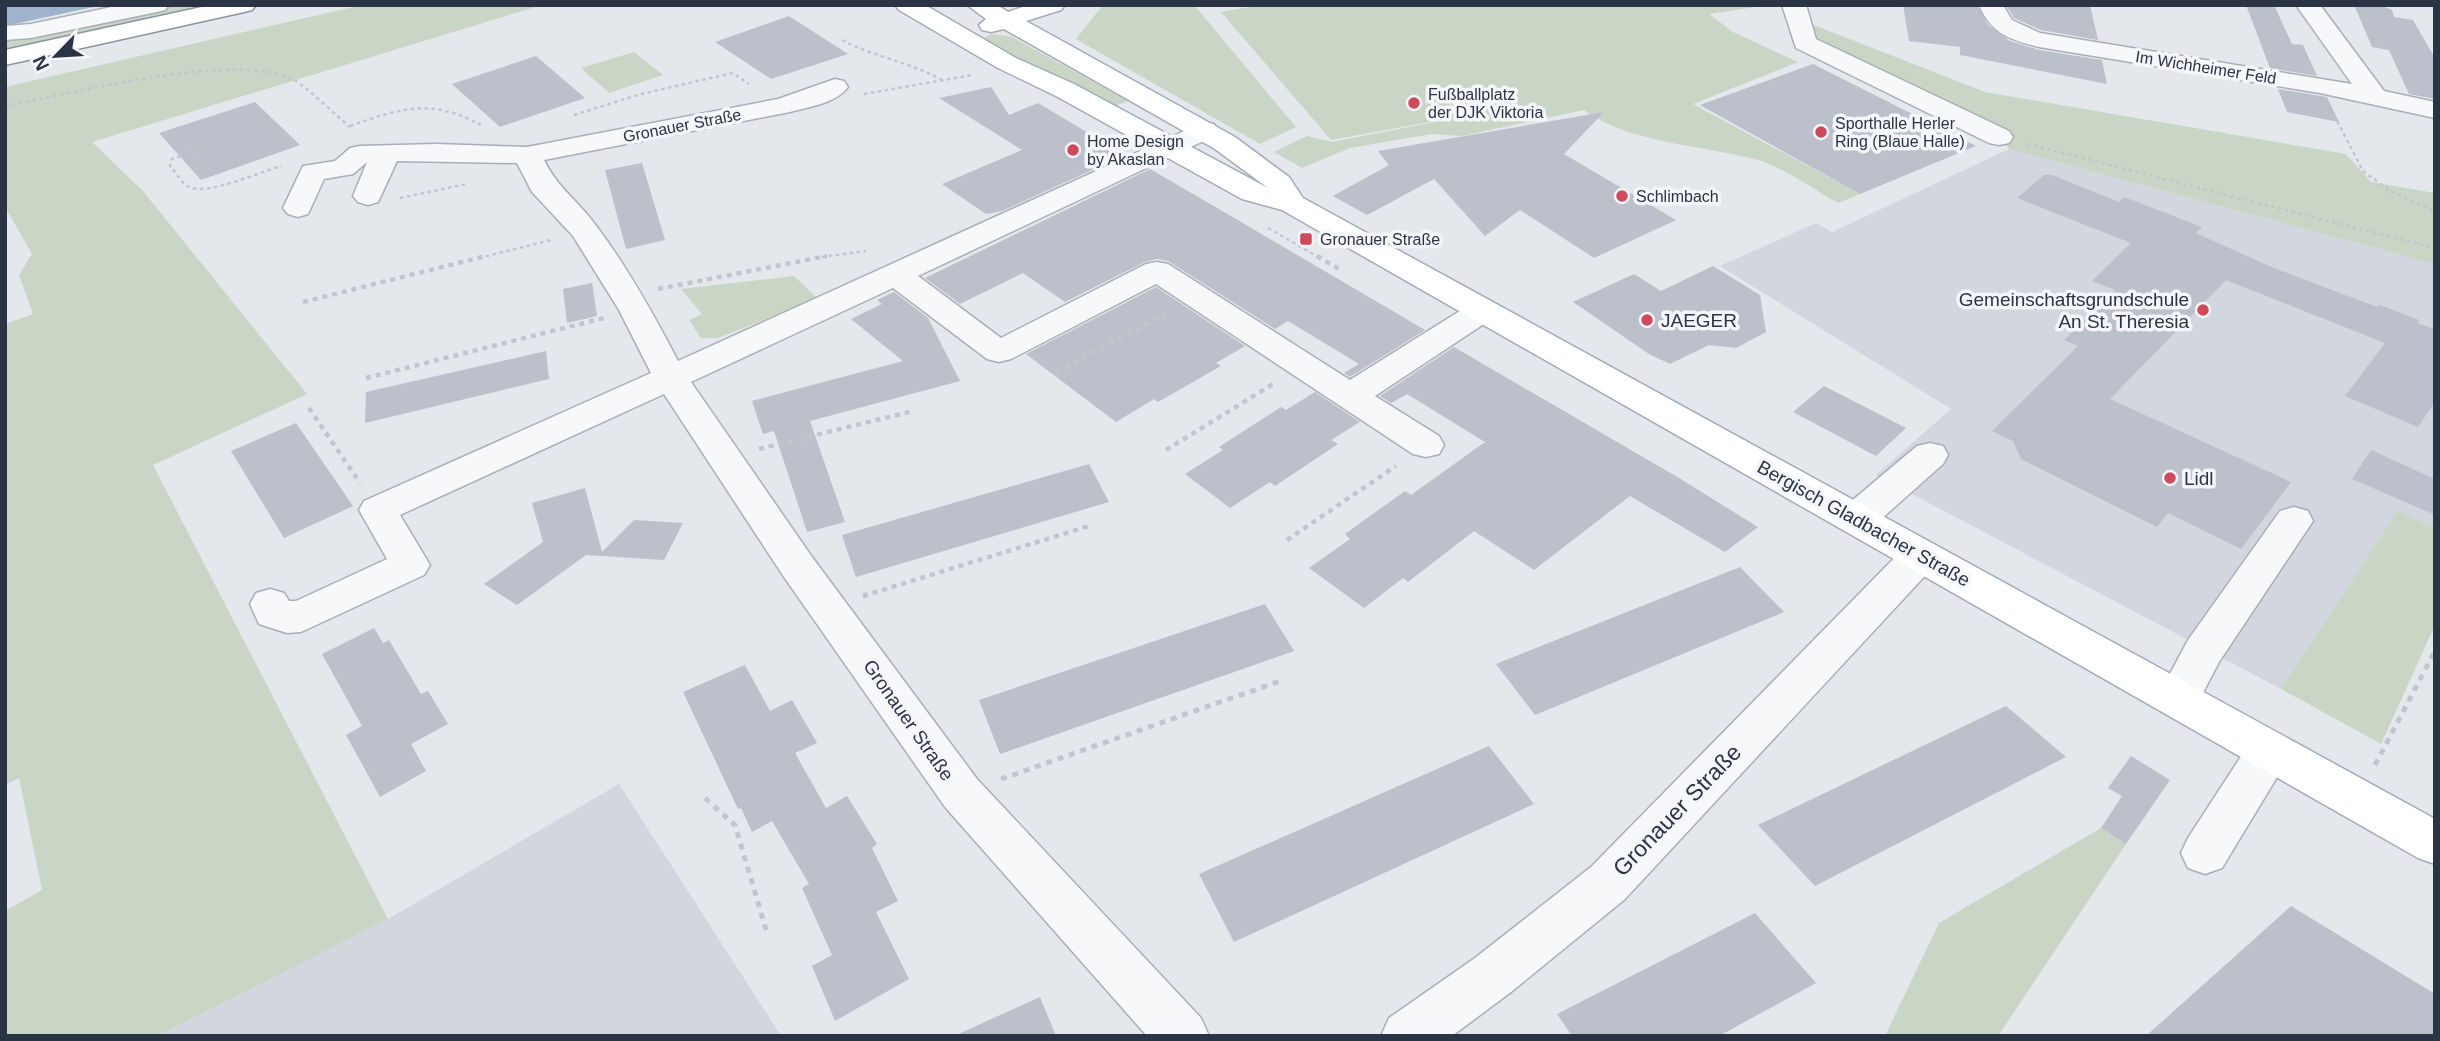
<svg xmlns="http://www.w3.org/2000/svg" width="2440" height="1041" font-family="Helvetica,sans-serif">
	<style>
		.built { fill: #d2d6de }
		.green { fill: #c9d6c5 }
		.water { fill: #9fb4cc }
		.building { fill: #bbc0ca }
		.lines { fill: none; stroke-linecap: round; stroke-linejoin: round }
		.minor-casing { stroke: #a9aeb7; stroke-width: 3 }
		.major-casing { stroke: #a3abb8; stroke-width: 3 }
		.highway-casing { stroke: #8b94a3; stroke-width: 3 }
		.path-far2 { stroke: #c2c5cb; stroke-width: 2.5; stroke-dasharray: 3.5 3.5; stroke-linecap: butt }
		.path-far1 { stroke: #c2c5cb; stroke-width: 4.5; stroke-dasharray: 5 5; stroke-linecap: butt }
		.path { stroke: #c2c5cb; stroke-width: 5; stroke-dasharray: 6 6; stroke-linecap: butt }
		.minor { fill: #f7f8fa; fill-rule: evenodd }
		.major { fill: #fff; fill-rule: evenodd }
		.highway { fill: #fff; fill-rule: evenodd }
		.poi-dot { fill: #d1495b; stroke: #f4f6f9; stroke-width: 2.5 }
		.labels { text-anchor: middle; stroke-width: 7; stroke-linejoin: round; paint-order: stroke }
		.far-street-label { font-size: 16px; fill: #2b3445; stroke: #f4f6f9 }
		.far-poi-label { font-size: 16px; fill: #2b3445; stroke: #f4f6f9; text-anchor: start }
		.poi-label { font-size: 19px; fill: #2b3445; stroke: #f4f6f9; text-anchor: start }
		.street-label { font-size: 19px; fill: #2b3445; stroke: #f4f6f9 }
		.near-street-label { font-size: 23px; fill: #2b3445; stroke: #f4f6f9 }
	</style>
	<rect width="100%" height="100%" fill="#e4e7ec"/>
	<path class="built" d="M2009 149 2435 264V528L2397 511 2281 689 1876 475 1951 409 1720 266 1816 223 1832 232Z
		M619 784 781 1036H158L388 919Z"/>
	<path class="green" d="M147 5H222L5 52V37Z
		M362 5H542L92 142 143 191 307 394 153 465 388 919 158 1036H5V911L42 890 19 778 5 785V324L33 314 19 275 32 254 5 207V87Z
		M1103 5H1194L1296 127 1260 144 1076 39Z
		M1261 5H1769L1709 14 1733 32 1798 62 1693 104 1860 194 1838 203C1815 190 1783 167 1758 160 1703 145 1631 144 1584 110L1462 136 1432 134 1350 148 1302 168 1274 152 1307 136 1332 142 1512 107 1331 140 1221 12Z
		M1806 22 1985 92 2346 154 2371 182 2435 193V264L2009 149 1995 129 1815 39Z
		M992 34 1012 37 1128 101 1115 106 1081 88 987 46 981 39Z
		M634 52 663 75 609 93 581 68Z
		M794 276 818 299 718 338H701L689 320 702 314 681 289Z
		M2397 511 2435 528V625L2381 744 2281 689Z
		M2101 828 2126 844 1998 1036H1885L1939 923Z"/>
	<path class="water" d="M5 5H103L5 26Z"/>
	<path class="building" d="M1903 5H1977L1988 25 2010 41 2039 50 2102 60 2107 84 1960 55V47L1909 41Z
		M2006 5H2090L2098 40 2041 30 2014 18Z
		M2246 5H2274L2292 44 2303 45 2317 76 2270 68Z
		M2354 5H2380L2392 10 2394 17 2413 20 2435 58V99L2409 94 2389 50 2372 47Z
		M789 16 848 54 771 79 715 42Z
		M536 56 585 98 500 127 452 84Z
		M1813 64 1976 146 1860 194 1700 105Z
		M991 87 1009 115 1038 103 1125 155 1002 211 986 214 942 184 1022 150 939 98Z
		M2278 89 2327 97 2339 122 2287 112Z
		M255 102 300 145 201 180 159 133Z
		M1604 112 1564 154 1676 220 1594 258 1520 210 1485 236 1434 179 1367 215 1333 196 1389 165 1378 151Z
		M642 163 665 240 626 249 605 170Z
		M1150 169 1219 209 1425 330 1350 377 1344 373 1359 364 1288 321 1275 329 1168 261 1157 259 1145 262 1065 302 1023 273 960 304 925 278Z
		M2044 175H2052L2119 202 2124 197 2202 227 2196 233 2269 266 2377 307 2380 305 2419 320 2417 323 2435 329V402L2418 427 2345 396 2385 343 2226 280 2110 399 2291 482 2241 549 2168 513 2157 527 2021 459 2013 441 1992 431 2078 346 2064 340 2115 290 2092 281 2131 243 2017 198Z
		M1713 266 1760 295 1766 332 1736 348 1709 345 1670 364 1649 354 1573 302 1634 274 1661 291Z
		M592 283 597 316 567 323 563 289Z
		M1156 287 1245 346 1216 363 1221 366 1158 402 1154 399 1116 422 1026 354Z
		M894 292 928 318 960 381 810 421 845 522 807 532 774 431 763 434 752 401 903 361 851 319 882 304 877 300Z
		M1454 347 1679 478 1758 527 1725 552 1630 496 1534 570 1474 531 1408 582 1403 578 1364 608 1309 568 1350 539 1345 534 1405 491 1411 495 1485 442 1407 394 1391 403 1380 396Z
		M546 351 549 379 365 423 366 392Z
		M1824 386 1906 428 1876 456 1793 412Z
		M1315 392 1360 422 1331 440 1338 444 1275 486 1270 482 1230 508 1185 474 1223 450 1219 447 1281 407 1286 410Z
		M296 423 353 506 284 538 231 451Z
		M2371 450 2435 479V515L2352 479Z
		M1089 464 1109 502 856 577 842 535Z
		M585 488 602 552 634 520 683 523 664 560 586 555 517 605 484 584 543 542 532 503Z
		M1740 567 1784 612 1535 715 1496 664Z
		M1265 604 1294 651 1000 754 979 700Z
		M374 628 383 643 389 640 421 694 428 691 448 724 411 744 426 771 380 797 346 735 362 726 322 654Z
		M745 665 770 711 792 700 817 743 795 753 826 808 847 796 877 844 872 848 898 901 876 912 909 979 835 1021 812 966 832 955 802 888 809 884 772 821 752 832 741 808 738 809 683 692Z
		M2006 706 2066 757 1815 886 1758 825Z
		M1489 746 1534 804 1234 942 1199 874Z
		M2131 756 2170 780 2126 844 2101 828 2122 796 2108 788Z
		M2291 906 2435 994V1036H2146Z
		M1755 913 1816 983 1719 1036H1572L1557 1014Z
		M1040 997 1056 1036H954Z"/>
	<g class="lines">
		<defs>
			<path id="minor" d="M121 5H169L165 10 157 12 31 38 5 40V26L31 24Z
				M1782 5H1806L1816 39 2009 131 2013 137 2009 143 1999 145 1989 143 1796 48Z
				M1979 5H2003L2012 20 2040 33 2352 84 2296 5H2320L2384 91 2435 102V118L2320 93 2039 47C2011 40 1991 34 1979 5Z
				M835 79 844 81 848 87C837 103 808 107 790 112L544 160C558 189 579 201 597 227 628 268 654 315 678 361L1204 122 1214 124 1218 130 1214 136 918 276 1001 338 1146 264 1157 262 1168 264 1350 380 1471 304 1482 301 1493 304 1498 311 1493 318 1375 396 1439 436 1444 445 1439 454 1426 457 1413 454 1156 284 1011 359 999 362 987 359 893 288 691 382 812 557 977 779 1201 1018 1209 1036H1147L945 807 784 577 664 394 400 515 430 565 424 575 301 632 287 633 259 624 250 604 256 593 270 589 284 593 289 601H296L387 559 359 510 364 501 651 373 619 310 573 236 532 192 517 163 397 161 378 202 368 205 358 202 353 196 367 162 353 174 324 179 308 214 298 217 288 214 283 208 303 166 335 161 350 148 360 146 436 144 527 147 778 99Z
				M1930 443 1943 446 1948 455 1943 464 1870 529 1856 533 1842 529 1837 519 1842 509 1917 446Z
				M2294 507 2308 511 2313 521 2219 662 2193 712 2178 718 2163 712 2156 700 2188 640 2280 511Z
				M1921 541 1935 545 1941 555 1935 565 1625 899 1511 992 1452 1036H1381L1389 1018 1475 958 1591 867 1907 545Z
				M2269 732 2285 738 2292 751 2285 764 2222 868 2205 874 2188 868 2181 853 2188 838 2253 738Z"/>
			<path id="major" d="M895 5H925L1016 58 1074 84 1268 188 1215 149 1004 29 991 32 982 30 979 25 986 19 967 5H997L1008 12 1028 5H1065L1061 10 1026 21 1235 137 1289 177 1303 198 2435 819V864L2418 858 1282 210 1242 199 1056 96 998 68 899 10Z"/>
			<path id="highway" d="M211 5H256L252 10 244 12 5 65V50Z"/>
		</defs>
		<use href="#minor" class="minor-casing"/>
		<use href="#major" class="major-casing"/>
		<use href="#highway" class="highway-casing"/>
		<path class="path-far2" d="M842 40C874 57 910 62 942 80
			M864 94 972 75
			M5 106C71 94 234 51 292 79 308 87 335 115 350 127
			M574 115 641 94 733 73 749 84
			M2334 115 2363 171 2390 191 2435 212
			M350 126C401 108 431 98 481 125
			M2027 144 2435 248
			M207 147 172 159 170 166C176 172 181 183 189 187 208 196 261 171 282 166
			M400 198 467 184
			M1268 228 1320 258
			M479 258 551 240
			M815 258 866 251"/>
		<path class="path-far1" d="M1317 256 1339 269
			M658 289 827 256
			M303 302 486 256
			M1056 372 1165 314
			M366 378 604 318
			M309 408 360 483
			M759 449 913 411
			M1166 450 1273 384
			M1287 540 1396 466
			M863 596 1089 526"/>
		<path class="path" d="M863 596 867 595
			M2375 765 2435 651
			M1001 779 1283 680
			M705 798 735 825 767 933"/>
		<use href="#minor" class="minor"/>
		<use href="#major" class="major"/>
		<use href="#highway" class="highway"/>
	</g>
	<g class="poi-dot">
		<circle cx="1414" cy="103" r="7"/>
		<circle cx="1821" cy="132" r="7"/>
		<circle cx="1073" cy="150" r="7"/>
		<circle cx="1622" cy="196" r="7"/>
		<rect x="1299" y="232" width="14" height="14" rx="3.5"/>
		<circle cx="2203" cy="310" r="7"/>
		<circle cx="1647" cy="320" r="7"/>
		<circle cx="2170" cy="478" r="7"/>
	</g>
	<g class="labels">
		<g class="far-street-label">
			<text transform="translate(2206 67) rotate(9)" y="6">Im Wichheimer Feld</text>
			<text transform="translate(682 125) rotate(-11)" y="6">Gronauer Straße</text>
		</g>
		<g class="far-poi-label">
			<text x="1428" y="100">Fußballplatz<tspan x="1428" dy="18">der DJK Viktoria</tspan></text>
			<text x="1835" y="129">Sporthalle Herler<tspan x="1835" dy="18">Ring (Blaue Halle)</tspan></text>
			<text x="1087" y="147">Home Design<tspan x="1087" dy="18">by Akaslan</tspan></text>
			<text x="1636" y="202">Schlimbach</text>
			<text x="1320" y="245">Gronauer Straße</text>
		</g>
		<g class="poi-label">
			<text x="2189" y="306" text-anchor="end">Gemeinschaftsgrundschule<tspan x="2189" dy="22">An St. Theresia</tspan></text>
			<text x="1661" y="327">JAEGER</text>
			<text x="2184" y="485">Lidl</text>
		</g>
		<g class="street-label">
			<text transform="translate(1864 523) rotate(29)" y="7">Bergisch Gladbacher Straße</text>
			<text transform="translate(909 720) rotate(55)" y="7">Gronauer Straße</text>
		</g>
		<g class="near-street-label">
			<text transform="translate(1677 810) rotate(-46)" y="8">Gronauer Straße</text>
		</g>
	</g>
	<rect width="2440" height="1041" fill="none" stroke="#2b3445" stroke-width="14"/>
	<g transform="translate(56 56) rotate(245)" stroke="#f4f6f9" stroke-width="5" paint-order="stroke">
	<path d="M0-5L12 26L0 18L-12 26Z" fill="#2b3445"/>
	<text y="-10" font-size="19" font-weight="bold" text-anchor="middle" fill="#2b3445">N</text>
	</g>
</svg>
